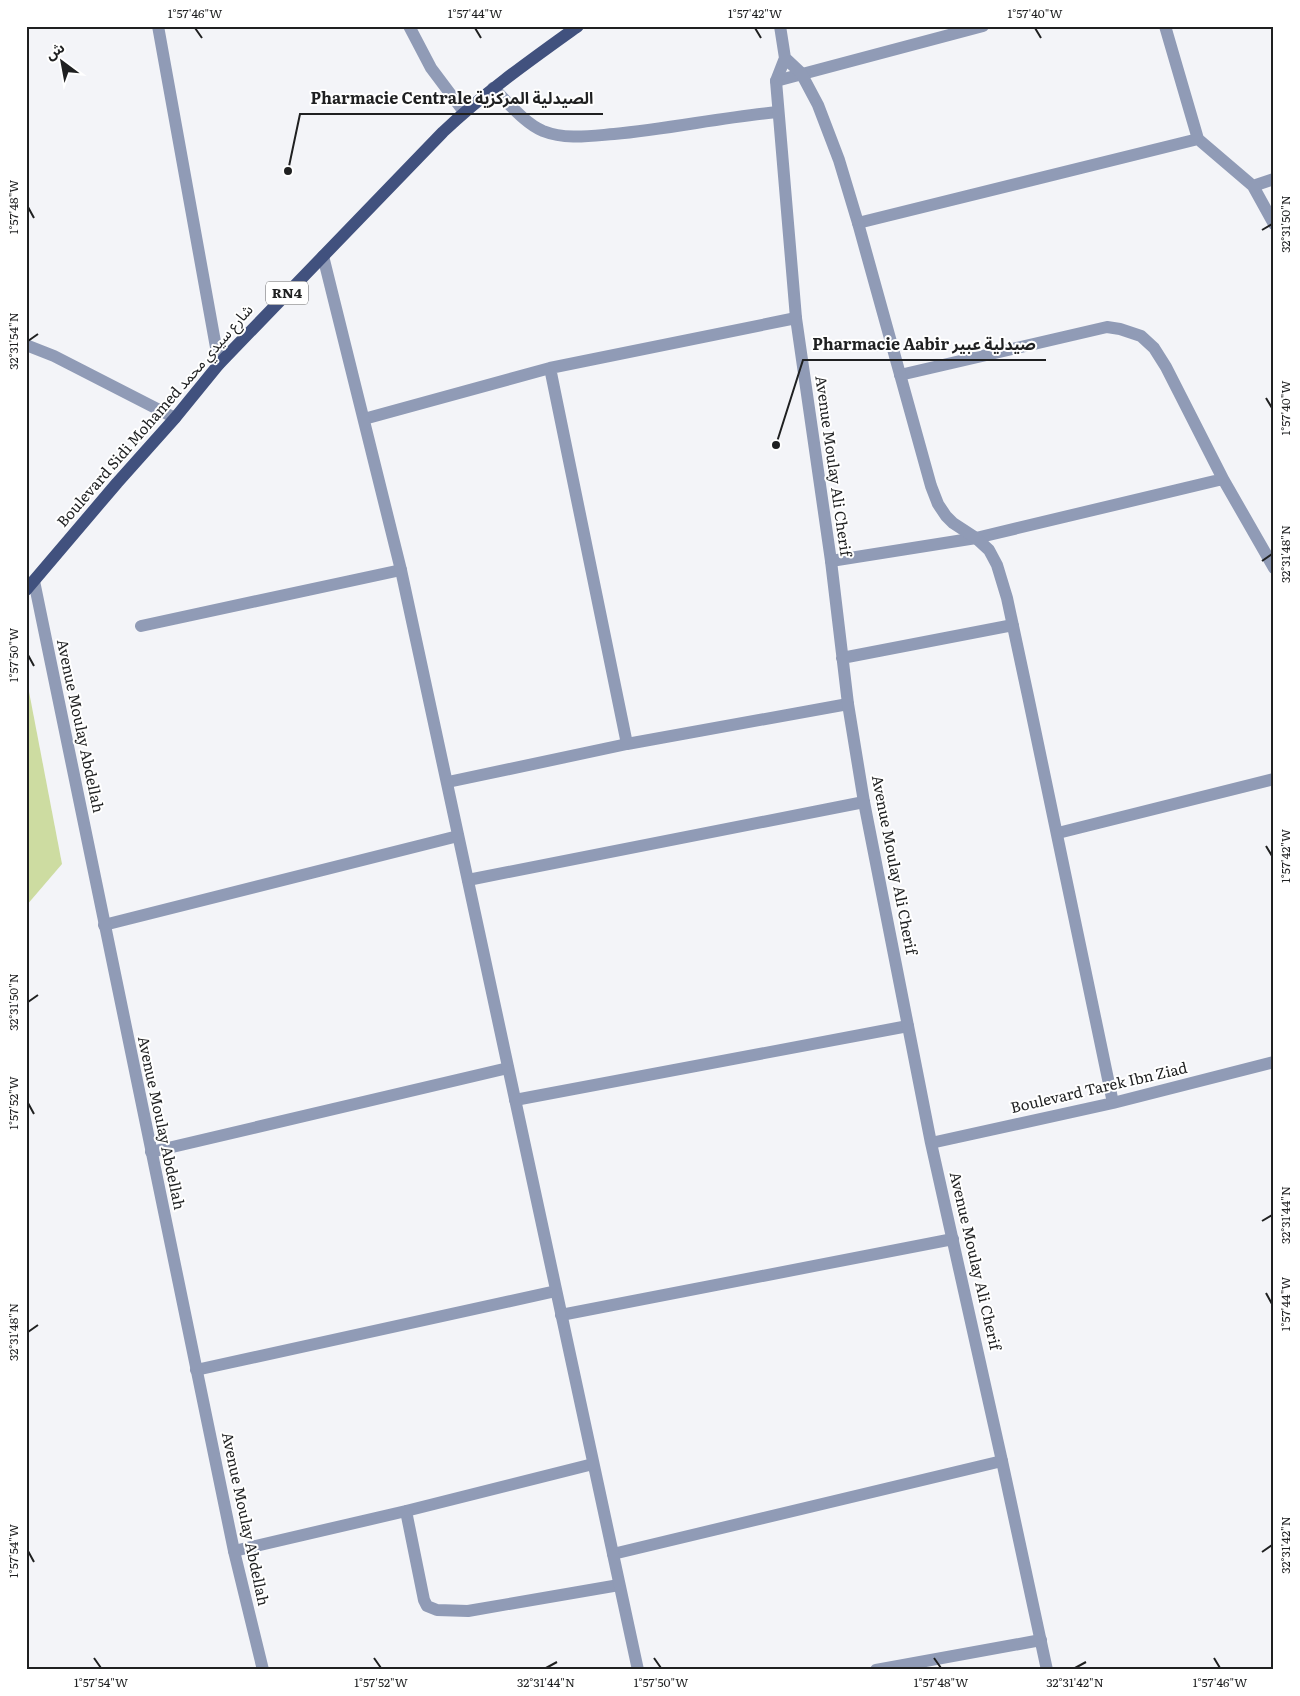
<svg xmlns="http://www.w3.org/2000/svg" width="1300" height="1696" font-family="Literata,'Noto Sans Arabic',serif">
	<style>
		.green { fill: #cddca1 }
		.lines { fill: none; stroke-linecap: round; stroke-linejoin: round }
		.service { stroke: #909bb6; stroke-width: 12 }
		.minor { stroke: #909bb6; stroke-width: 12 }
		.primary { stroke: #41517e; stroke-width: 12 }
		.ticks { fill: none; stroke: #1f2021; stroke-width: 2 }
		.labels { text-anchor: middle; stroke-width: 4; stroke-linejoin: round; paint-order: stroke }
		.shield { fill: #fff; stroke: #626364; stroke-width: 1 }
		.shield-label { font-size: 14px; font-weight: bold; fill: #1f2021 }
		.street-label { font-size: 15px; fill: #1f2021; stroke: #fff }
		.leader { fill: none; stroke: #1f2021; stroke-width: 2 }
		.callout-dot { fill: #1f2021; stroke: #fff; stroke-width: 2 }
		.callout-label { font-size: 16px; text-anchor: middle; font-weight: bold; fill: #1f2021; stroke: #fff; stroke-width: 4; stroke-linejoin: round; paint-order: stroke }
		.neatline { fill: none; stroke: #1f2021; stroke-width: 2 }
		.ticks-label { font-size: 12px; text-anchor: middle; fill: #1f2021 }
	</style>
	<rect width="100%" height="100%" fill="#f3f4f8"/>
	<path class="green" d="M26 676 62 864 26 906Z"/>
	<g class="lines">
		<path class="service" d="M409 26 431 68 464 112
			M776 81 983 26
			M493 88C508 102 524 123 543 131 566 140 590 136 614 134 669 129 723 117 778 112
			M1198 139 1253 186 1274 224
			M1253 186 1274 179
			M858 223 1198 139 1165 26
			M550 368 627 744
			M900 375 1107 327 1120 329 1141 336 1154 348 1166 367 1223 479 1274 568
			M364 419 550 368 796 318
			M831 561 976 538 1223 479
			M141 626 401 570
			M448 782 627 744 848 704
			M1058 833 1274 779
			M468 880 864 802
			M104 925 458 836
			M515 1100 908 1026
			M151 1152 508 1068
			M561 1315 953 1239
			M196 1370 556 1291
			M406 1511 424 1600 427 1606 437 1610 468 1611 619 1585
			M234 1551 406 1511 593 1464
			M613 1554 1002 1461
			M876 1670 1041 1640"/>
		<path class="minor" d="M158 26 219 364
			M780 26 785 58 801 73 818 105 839 160 858 223 931 486 938 504 946 516 953 523 976 538 989 550 997 565 1007 598 1028 696 1113 1103
			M785 58 776 81 796 318 831 561 848 704 864 802 931 1143 1002 1461 1047 1670
			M323 256 401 570 638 1670
			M26 345 54 356 175 418
			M34 581 234 1551 263 1670
			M842 658 1013 625
			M931 1143 1113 1103 1274 1062"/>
		<path class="primary" d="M26 590 117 483 175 418 219 364 443 132C485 92 532 59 578 26"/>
	</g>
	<path class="ticks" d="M195 28 202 38M475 28 481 38M755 28 761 38M1035 28 1041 38M28 207 34 218M1262 230 1272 224M28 341 38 334M1266 398 1272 408M1262 561 1272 554M28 655 34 666M1266 846 1272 856M28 1002 38 995M28 1103 34 1114M1262 1221 1272 1215M1266 1293 1272 1304M28 1332 38 1325M28 1551 34 1562M1262 1552 1272 1545M94 1658 101 1668M374 1658 381 1668M654 1658 661 1668M934 1658 941 1668M1214 1658 1220 1668M546 1668 557 1662M1075 1668 1086 1662"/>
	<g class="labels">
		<rect class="shield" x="266" y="281.5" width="42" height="23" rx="4"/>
		<g class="shield-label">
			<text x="287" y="298">RN4</text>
		</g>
		<g class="street-label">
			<text transform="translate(155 416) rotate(-49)" y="5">Boulevard Sidi Mohamed شارع سيدي محمد</text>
			<text transform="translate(833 466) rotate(82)" y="5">Avenue Moulay Ali Cherif</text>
			<text transform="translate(80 726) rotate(78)" y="5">Avenue Moulay Abdellah</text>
			<text transform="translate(894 865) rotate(79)" y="5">Avenue Moulay Ali Cherif</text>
			<text transform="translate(1099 1088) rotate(-13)" y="5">Boulevard Tarek Ibn Ziad</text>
			<text transform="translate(161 1123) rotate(78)" y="5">Avenue Moulay Abdellah</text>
			<text transform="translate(975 1261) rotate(77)" y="5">Avenue Moulay Ali Cherif</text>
			<text transform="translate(245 1519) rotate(78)" y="5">Avenue Moulay Abdellah</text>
		</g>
	</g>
	<path class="leader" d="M288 171L300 114H603M776 445L803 360H1046"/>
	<g class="callout-dot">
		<circle cx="288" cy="171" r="5"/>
		<circle cx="776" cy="445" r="5"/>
	</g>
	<g class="callout-label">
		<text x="452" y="104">Pharmacie Centrale الصيدلية المركزية</text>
		<text x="924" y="350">Pharmacie Aabir صيدلية عبير</text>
	</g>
	<rect width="1300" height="1696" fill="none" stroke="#ffffff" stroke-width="55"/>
	<g transform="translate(62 62) rotate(328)" stroke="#ffffff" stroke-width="4" paint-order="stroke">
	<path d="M0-4L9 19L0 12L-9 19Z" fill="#1f2021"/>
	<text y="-8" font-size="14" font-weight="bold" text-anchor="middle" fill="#1f2021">ش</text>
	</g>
	<rect x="28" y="28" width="1244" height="1640" class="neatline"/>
	<g class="ticks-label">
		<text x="195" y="18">1°57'46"W</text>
		<text x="475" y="18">1°57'44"W</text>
		<text x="755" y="18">1°57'42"W</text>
		<text x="1035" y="18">1°57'40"W</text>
		<text transform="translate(14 207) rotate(-90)" y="4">1°57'48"W</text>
		<text transform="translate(1286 224) rotate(-90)" y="4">32°31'50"N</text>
		<text transform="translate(14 341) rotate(-90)" y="4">32°31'54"N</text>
		<text transform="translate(1286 408) rotate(-90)" y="4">1°57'40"W</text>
		<text transform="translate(1286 554) rotate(-90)" y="4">32°31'48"N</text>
		<text transform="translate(14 655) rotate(-90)" y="4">1°57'50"W</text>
		<text transform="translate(1286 856) rotate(-90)" y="4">1°57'42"W</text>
		<text transform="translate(14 1002) rotate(-90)" y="4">32°31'50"N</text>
		<text transform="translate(14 1103) rotate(-90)" y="4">1°57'52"W</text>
		<text transform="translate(1286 1215) rotate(-90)" y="4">32°31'44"N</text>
		<text transform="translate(1286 1304) rotate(-90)" y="4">1°57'44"W</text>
		<text transform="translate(14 1332) rotate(-90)" y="4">32°31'48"N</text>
		<text transform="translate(1286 1545) rotate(-90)" y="4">32°31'42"N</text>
		<text transform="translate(14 1551) rotate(-90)" y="4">1°57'54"W</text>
		<text x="101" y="1687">1°57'54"W</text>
		<text x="381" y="1687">1°57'52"W</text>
		<text x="546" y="1687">32°31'44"N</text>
		<text x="661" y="1687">1°57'50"W</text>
		<text x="941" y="1687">1°57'48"W</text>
		<text x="1075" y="1687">32°31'42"N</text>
		<text x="1220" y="1687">1°57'46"W</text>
	</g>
</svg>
